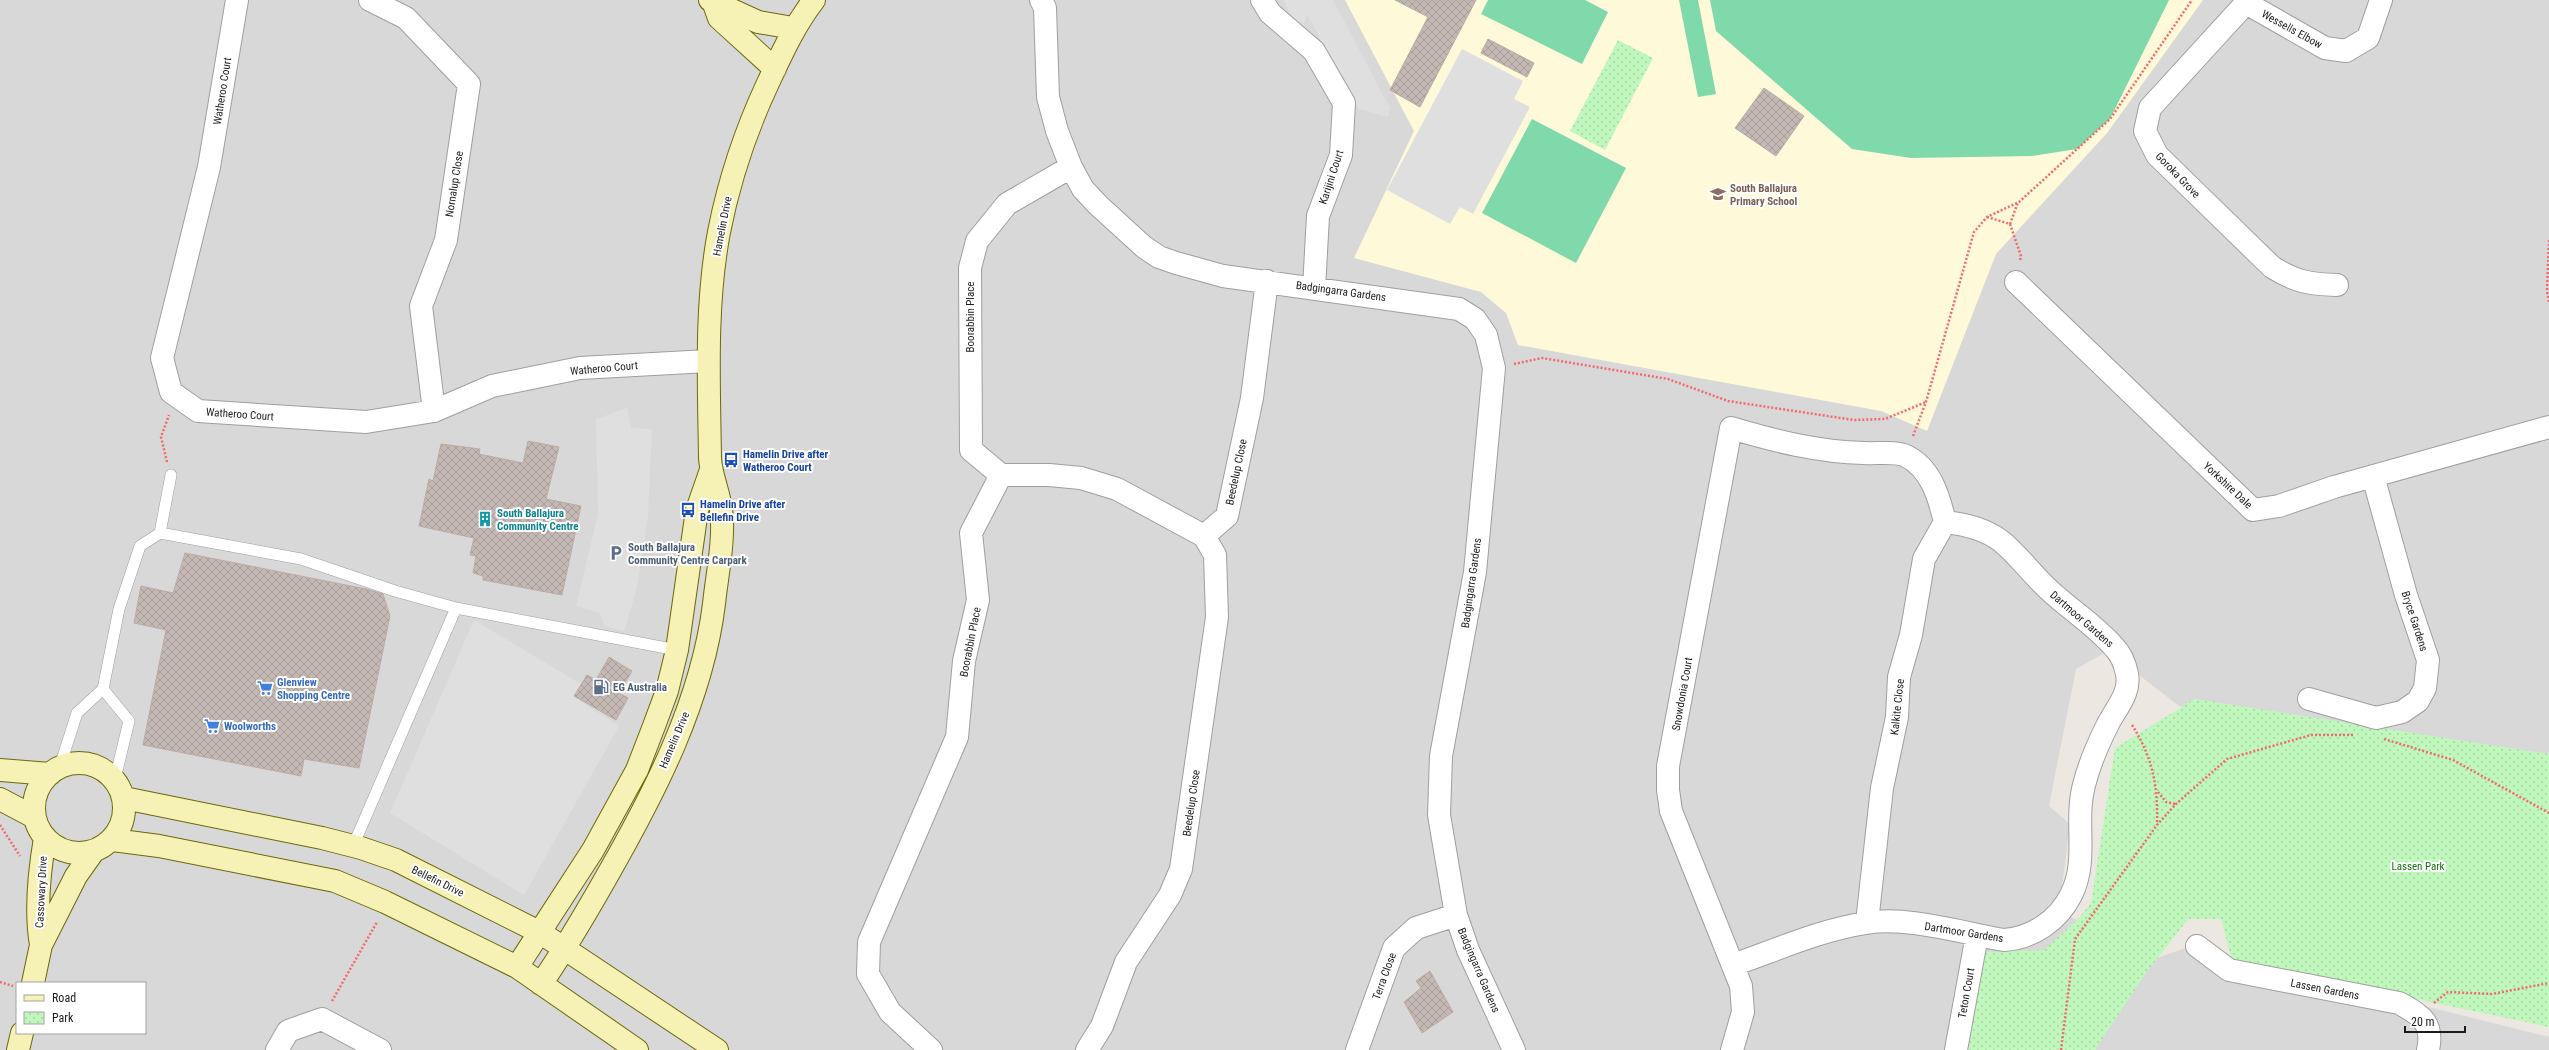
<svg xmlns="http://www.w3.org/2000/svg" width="2549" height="1050" font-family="'Roboto Condensed',sans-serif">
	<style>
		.residential { fill: #d9d8d8; fill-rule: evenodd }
		.education { fill: #fef9d8 }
		.park { fill: url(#park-dots) }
		.pitch { fill: #80d9ab }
		.parking { fill: #dfdfdf }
		.building { fill: url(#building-cross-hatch); stroke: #bdaba3 }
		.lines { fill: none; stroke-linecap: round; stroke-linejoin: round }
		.lane-casing { stroke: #9f9f9f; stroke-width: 12 }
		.street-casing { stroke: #9f9f9f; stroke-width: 24 }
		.secondary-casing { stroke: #6b6908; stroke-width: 24 }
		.path { stroke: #f4696d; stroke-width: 2.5; stroke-dasharray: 2 2; stroke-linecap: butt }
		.lane { stroke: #fff; stroke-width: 11 }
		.street { stroke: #fff; stroke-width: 22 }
		.secondary { stroke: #f6f1b4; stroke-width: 22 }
		.labels { text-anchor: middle; stroke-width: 4; stroke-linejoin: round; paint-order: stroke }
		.street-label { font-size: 11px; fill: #1b1b1b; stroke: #fff }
		.education-label { font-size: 11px; font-weight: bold; fill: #785e54; stroke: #fff; text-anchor: start }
		.transit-label { font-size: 11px; font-weight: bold; fill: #164399; stroke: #fff; text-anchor: start }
		.culture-label { font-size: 11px; font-weight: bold; fill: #0d838f; stroke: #fff; text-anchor: start }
		.service-label { font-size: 11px; font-weight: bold; fill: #4e5e75; stroke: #fff; text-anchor: start }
		.shop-label { font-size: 11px; font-weight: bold; fill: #366cbe; stroke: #fff; text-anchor: start }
		.park-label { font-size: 11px; fill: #13730f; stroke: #fff }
	</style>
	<defs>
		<pattern id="park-dots" width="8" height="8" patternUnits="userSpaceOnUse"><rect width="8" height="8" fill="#c0f7bd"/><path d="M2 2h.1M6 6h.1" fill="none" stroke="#a4d3a2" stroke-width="1.8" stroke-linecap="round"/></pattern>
		<pattern id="building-cross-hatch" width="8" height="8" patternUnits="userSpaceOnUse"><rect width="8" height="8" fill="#c3b8b4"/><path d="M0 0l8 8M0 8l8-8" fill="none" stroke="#a79e9a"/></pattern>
	</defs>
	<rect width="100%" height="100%" fill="#ece7e0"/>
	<path class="residential" d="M0 0H2549V761L2179 706 2108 651 2076 669 2049 806 2070 824 2059 910 2149 961 2188 947 2549 1037V1050H0ZM17 983H145V1033H17Z"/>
	<path class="education" d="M1345 0H2203L2107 133 1996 254 1927 431 1881 411 1518 345 1506 313 1481 292 1354 258 1414 131Z"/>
	<path class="park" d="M1618 40 1653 58 1605 150 1570 131Z
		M2195 699 2549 754V1027L2232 960 2221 919H2188L2143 977 2095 1050H1968L1985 952 2044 950 2079 918 2091 903 2115 748Z"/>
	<path class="pitch" d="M1488 0H1585L1608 12 1582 64 1481 14Z
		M1679 0H1698L1716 94 1698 97Z
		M1710 0H2169L2110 119 2077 149 2032 156 1911 158 1852 149 1716 31Z
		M1532 119 1626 168 1576 263 1482 213Z"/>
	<path class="parking" d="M1283 0H1333L1390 108 1388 117 1358 109 1307 14 1301 34Z
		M1462 49 1523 81 1514 99 1530 107 1473 214 1460 207 1450 224 1387 190Z
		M627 408 631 428 652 429 648 517 637 588 624 631 604 626 600 613 576 606 598 514 596 419Z
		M474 620 586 687 580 701 619 726 524 895 390 813Z"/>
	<path class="building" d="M1395 0H1476L1420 107 1390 90 1428 17Z
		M1488 39 1534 63 1527 77 1481 53Z
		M1764 88 1804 116 1776 156 1735 128Z
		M528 441 559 447 546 499 581 506 562 595 483 580V576L473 573 476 556 470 555 474 538 419 526 429 479 433 481 441 444 480 449 479 454 523 463Z
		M185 553 366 589 383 594 390 616 359 768 304 759 301 776 143 745 166 630 134 623 141 586 173 593Z
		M609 657 632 671 619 693 628 698 616 720 574 696 587 675 596 680Z
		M1430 971 1453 1012 1422 1033 1404 1002 1421 988 1416 981Z"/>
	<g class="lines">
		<defs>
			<path id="lane" d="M160 533 171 475
				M103 689 129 721 115 779
				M60 766 77 713 103 689 119 609 140 546 160 533 301 559 395 591 456 608
				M353 846 456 608 677 650"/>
			<path id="street" d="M237 0 209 167 162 358 171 392 198 411 366 422 434 411 492 386 580 368 708 361
				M370 0 406 18 469 84 446 240 421 306 434 411
				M1041 0 1045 8 1048 97 1057 131 1071 167 1083 189 1098 205 1144 247 1159 257 1176 263 1223 276 1459 309 1475 319 1486 335 1494 368 1475 572 1441 756 1439 815 1456 915 1468 950 1514 1050
				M1262 0 1270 13 1314 51 1344 103 1341 155 1318 216 1314 288
				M2245 0 2246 3 2150 108 2145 131 2157 155 2272 267C2296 282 2309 284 2337 285
				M2246 3 2325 48 2346 51 2368 38 2381 0
				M2016 282 2253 510 2279 506 2334 487 2549 427
				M1001 475H1049L1081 478 1117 489 1204 536 1215 555 1217 617 1181 869 1170 895 1126 962 1102 1026 1087 1050
				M1204 536 1227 516 1252 398 1267 281
				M2309 699 2376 718 2402 712 2418 701 2425 688 2428 660 2406 595 2373 476
				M1867 922 1882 788 1897 717 1899 677 1911 635 1924 559 1945 522
				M2197 946 2229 970 2399 1003C2421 1015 2434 1023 2428 1050
				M277 1050 288 1031 322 1019 380 1050
				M931 1050 890 1012 868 974 869 942 957 737 964 661 978 600 971 533 1001 475 971 450 970 268 977 241 1007 204 1071 167
				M1357 1050 1394 948 1416 928 1456 915
				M1732 1050 1743 1012 1741 986 1671 811 1668 790V766L1731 428C1775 441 1818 452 1864 453 1876 454 1897 451 1906 456 1931 468 1939 497 1945 522 1965 524 1985 529 2001 541 2018 555 2032 574 2048 589 2069 609 2095 625 2114 647 2121 654 2125 664 2127 674 2131 694 2115 709 2107 726 2098 744 2089 765 2084 785 2074 822 2089 860 2071 895 2058 921 2032 938 2004 940 1962 933 1908 916 1866 923 1820 930 1776 950 1733 965
				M1956 1050 1977 935"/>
			<path id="secondary" d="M710 0 758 22 793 28
				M714 4 719 18 775 69
				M34 808a45 45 0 1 1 90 0a45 45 0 1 1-90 0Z
				M0 770 50 774
				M124 798 322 838 361 848 396 860 541 933 717 1050
				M0 799 34 817
				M113 840 159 846 335 881 385 902 517 967 637 1050
				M41 945C35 910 39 873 45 838
				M517 967 593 850 637 770 654 726 667 691 677 650 697 510 711 470
				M33 983 41 945 76 876 93 852
				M541 984C565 949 586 913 607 876 655 792 702 701 714 604 717 574 725 539 721 509 719 492 711 476 710 458 709 384 705 306 719 232 729 181 746 130 768 83 782 53 794 26 814 0
				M18 1050 22 1033"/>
		</defs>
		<use href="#lane" class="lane-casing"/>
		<use href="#street" class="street-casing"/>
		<use href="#secondary" class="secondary-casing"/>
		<path class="path" d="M1987 217 2010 224 2021 256 2020 261
			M2010 224 2018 202
			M2549 240 2547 291 2549 302
			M1514 364 1542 358 1668 379 1728 401 1854 420 1885 419 1926 402
			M1913 436 1926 402 1974 232 1987 217 2019 202 2110 119 2192 0
			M167 462 161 437 169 415
			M2132 725C2153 758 2158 786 2157 825
			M2384 739 2453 760 2549 813
			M2158 792 2166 802 2175 804
			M0 825 20 856
			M0 982 13 986
			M332 1001 377 922
			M2434 1003 2448 992 2492 994 2549 983
			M2061 1050 2075 939 2157 825 2176 804 2227 759 2311 735H2354"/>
		<use href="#lane" class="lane"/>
		<use href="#street" class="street"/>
		<use href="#secondary" class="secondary"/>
	</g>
	<defs>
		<symbol id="school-bare" viewBox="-9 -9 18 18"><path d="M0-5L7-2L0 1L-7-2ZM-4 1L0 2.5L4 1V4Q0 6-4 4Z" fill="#8d6e63" stroke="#fff" stroke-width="2.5" paint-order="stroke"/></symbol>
		<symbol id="bus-bare" viewBox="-9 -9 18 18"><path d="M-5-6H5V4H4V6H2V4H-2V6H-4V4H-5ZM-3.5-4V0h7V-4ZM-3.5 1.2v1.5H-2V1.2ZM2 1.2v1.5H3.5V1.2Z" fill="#1a4fb4" stroke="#fff" stroke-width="2.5" paint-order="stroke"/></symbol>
		<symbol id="building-bare" viewBox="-9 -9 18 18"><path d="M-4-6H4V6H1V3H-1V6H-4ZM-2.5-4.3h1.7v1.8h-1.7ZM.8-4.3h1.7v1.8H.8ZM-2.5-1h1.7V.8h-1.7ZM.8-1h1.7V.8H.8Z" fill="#0f9aa8" stroke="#fff" stroke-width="2.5" paint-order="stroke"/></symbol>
		<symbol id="parking-bare" viewBox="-9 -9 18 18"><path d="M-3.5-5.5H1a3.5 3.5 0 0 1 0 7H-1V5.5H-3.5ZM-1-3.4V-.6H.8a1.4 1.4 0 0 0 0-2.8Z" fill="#5c6f8a" stroke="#fff" stroke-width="2.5" paint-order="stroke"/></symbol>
		<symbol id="fuel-bare" viewBox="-9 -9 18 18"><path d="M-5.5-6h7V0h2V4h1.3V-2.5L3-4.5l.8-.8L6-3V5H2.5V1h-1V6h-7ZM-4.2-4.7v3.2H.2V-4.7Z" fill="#5c6f8a" stroke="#fff" stroke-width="2.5" paint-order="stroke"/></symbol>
		<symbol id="supermarket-bare" viewBox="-9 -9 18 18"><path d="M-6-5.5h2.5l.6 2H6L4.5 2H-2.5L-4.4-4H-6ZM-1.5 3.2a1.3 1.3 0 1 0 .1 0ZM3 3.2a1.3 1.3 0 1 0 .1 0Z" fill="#3f7fe0" stroke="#fff" stroke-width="2.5" paint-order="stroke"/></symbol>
	</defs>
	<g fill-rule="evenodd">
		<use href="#school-bare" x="1707" y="183" width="22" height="22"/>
		<use href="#bus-bare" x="720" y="449" width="22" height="22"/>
		<use href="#bus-bare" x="677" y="499" width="22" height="22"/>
		<use href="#building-bare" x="474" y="508" width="22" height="22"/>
		<use href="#parking-bare" x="605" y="542" width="22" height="22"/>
		<use href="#fuel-bare" x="590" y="676" width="22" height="22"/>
		<use href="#supermarket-bare" x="254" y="677" width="22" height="22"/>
		<use href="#supermarket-bare" x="201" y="715" width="22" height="22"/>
	</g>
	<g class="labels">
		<g class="street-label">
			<text transform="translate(2292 29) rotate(29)" y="4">Wessells Elbow</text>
			<text transform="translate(222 91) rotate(-81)" y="4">Watheroo Court</text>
			<text transform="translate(2178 175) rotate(46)" y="4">Goroka Grove</text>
			<text transform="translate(1331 177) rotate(-72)" y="4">Karijini Court</text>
			<text transform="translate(454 184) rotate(-81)" y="4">Nornalup Close</text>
			<text transform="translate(722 226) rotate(-79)" y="4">Hamelin Drive</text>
			<text transform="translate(1341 291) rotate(8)" y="4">Badgingarra Gardens</text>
			<text transform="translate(970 317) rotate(-90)" y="4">Boorabbin Place</text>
			<text transform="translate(604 368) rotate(-5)" y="4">Watheroo Court</text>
			<text transform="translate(240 414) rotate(4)" y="4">Watheroo Court</text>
			<text transform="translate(1236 472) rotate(-78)" y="4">Beedelup Close</text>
			<text transform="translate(2228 485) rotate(43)" y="4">Yorkshire Dale</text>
			<text transform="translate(1471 583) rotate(-82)" y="4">Badgingarra Gardens</text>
			<text transform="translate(2082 619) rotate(41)" y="4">Dartmoor Gardens</text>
			<text transform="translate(2415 621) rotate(72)" y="4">Bryce Gardens</text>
			<text transform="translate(970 642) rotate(-79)" y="4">Boorabbin Place</text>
			<text transform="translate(1682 694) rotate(-80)" y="4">Snowdonia Court</text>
			<text transform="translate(1897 707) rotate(-84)" y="4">Kalkite Close</text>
			<text transform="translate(674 740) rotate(-67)" y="4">Hamelin Drive</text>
			<text transform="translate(1191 803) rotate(-82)" y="4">Beedelup Close</text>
			<text transform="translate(438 881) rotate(26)" y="4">Bellefin Drive</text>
			<text transform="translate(41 892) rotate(-87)" y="4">Cassowary Drive</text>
			<text transform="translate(1964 932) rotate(9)" y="4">Dartmoor Gardens</text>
			<text transform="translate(1479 970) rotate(67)" y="4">Badgingarra Gardens</text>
			<text transform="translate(1384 976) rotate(-70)" y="4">Terra Close</text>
			<text transform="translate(2325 989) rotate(11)" y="4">Lassen Gardens</text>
			<text transform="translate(1966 993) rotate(-80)" y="4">Teton Court</text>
		</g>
		<g class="education-label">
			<text x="1730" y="192">South Ballajura<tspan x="1730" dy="13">Primary School</tspan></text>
		</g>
		<g class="transit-label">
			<text x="743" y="458">Hamelin Drive after<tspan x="743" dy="13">Watheroo Court</tspan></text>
			<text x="700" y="508">Hamelin Drive after<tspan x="700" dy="13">Bellefin Drive</tspan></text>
		</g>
		<g class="culture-label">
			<text x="497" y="517">South Ballajura<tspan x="497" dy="13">Community Centre</tspan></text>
		</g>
		<g class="service-label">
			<text x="628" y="551">South Ballajura<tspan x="628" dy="13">Community Centre Carpark</tspan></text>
			<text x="613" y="691">EG Australia</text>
		</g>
		<g class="shop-label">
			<text x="277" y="686">Glenview<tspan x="277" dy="13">Shopping Centre</tspan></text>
			<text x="224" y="730">Woolworths</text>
		</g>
		<g class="park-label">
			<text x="2418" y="870">Lassen Park</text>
		</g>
	</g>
	<rect x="16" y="982" width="130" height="52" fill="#ffffff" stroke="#a4a4a4"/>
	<rect x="24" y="995" width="20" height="6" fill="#f6f1b4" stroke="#a4a4a4"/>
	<text x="52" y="1002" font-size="12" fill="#1b1b1b">Road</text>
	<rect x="24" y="1012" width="20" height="12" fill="url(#park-dots)" stroke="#a4a4a4"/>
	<text x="52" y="1022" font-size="12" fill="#1b1b1b">Park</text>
	<path d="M2405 1026v6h60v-6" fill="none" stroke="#1b1b1b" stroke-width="2"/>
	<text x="2411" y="1026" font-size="12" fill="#1b1b1b" stroke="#ffffff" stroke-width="3" paint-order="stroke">20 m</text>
</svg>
